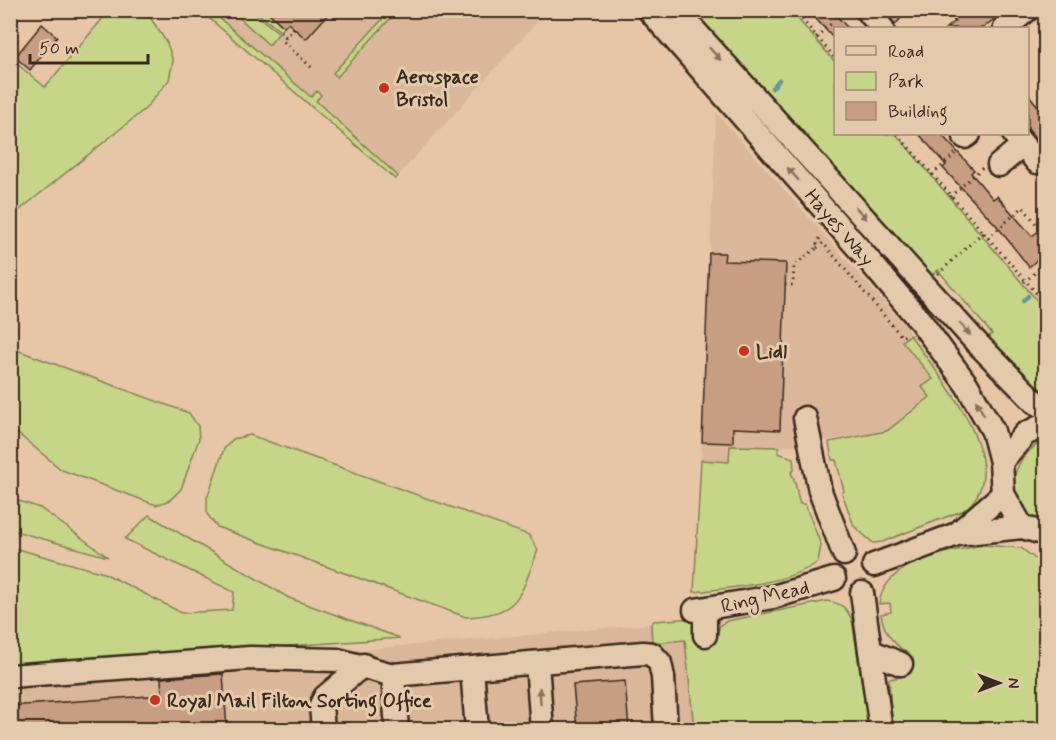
<svg xmlns="http://www.w3.org/2000/svg" width="1056" height="740" font-family="Mynerve,sans-serif">
	<style>
		.built { fill: #dab79a }
		.green { fill: #c7d589; stroke: #818054; stroke-width: 1.5 }
		.lines { fill: none; stroke-linecap: round; stroke-linejoin: round }
		.stream { stroke: #6a9496; stroke-width: 4.5 }
		.building { fill: #c79d83; stroke: #3b2a1e; stroke-width: 1.5 }
		.minor-casing { stroke: #3b2a1e; stroke-width: 27 }
		.path { stroke: #3b2a1e; stroke-width: 3; stroke-dasharray: 1.5 4.5; stroke-linecap: butt }
		.minor { stroke: #e4caac; stroke-width: 22 }
		.oneway { fill: #87725e }
		.poi-dot { fill: #c8321e; stroke: #e4caac; stroke-width: 2 }
		.labels { text-anchor: middle; stroke-width: 6; stroke-linejoin: round; paint-order: stroke }
		.poi-label { font-size: 20px; font-weight: bold; fill: #3b2a1e; stroke: #e4caac; text-anchor: start }
		.street-label { font-size: 20px; fill: #3b2a1e; stroke: #e4caac }
	</style>
	<rect width="100%" height="100%" fill="#e7c6a8"/>
	<filter id="ink" filterUnits="userSpaceOnUse"><feTurbulence type="fractalNoise" baseFrequency=".0167" numOctaves="2"/><feDisplacementMap in="SourceGraphic" scale="12" xChannelSelector="R" yChannelSelector="G"/><feConvolveMatrix kernelMatrix="1 2 1 2 8 2 1 2 1" color-interpolation-filters="sRGB"/></filter>
	<g filter="url(#ink)">
		<path class="built" d="M201 11H547L395 179Z
			M716 113 907 328 910 335 902 341 933 379 930 396 887 431 779 447 731 446 729 462 701 460Z
			M651 624 652 643 685 640 694 729 11 730V668L335 652Z"/>
		<path class="green" d="M146 11 167 43 173 61 169 80 145 109 11 217V59L45 87 109 11Z
			M201 11H211L311 97 317 91 321 95 316 101 398 176 395 179Z
			M232 11H251L279 33 269 45Z
			M255 11H266L284 27 280 31Z
			M390 11H397L337 77 333 73Z
			M686 11H791L835 62 836 134H896L1045 310V400L985 341 992 334 938 270 930 277Z
			M910 335C938 375 1020 468 964 510L882 542 873 543 854 526 842 493 844 491 836 460H832L829 442 887 431 930 397 922 387 933 379 902 341Z
			M11 348 189 413 198 426 199 439 181 489 170 500 156 505 62 470 11 428Z
			M250 435 529 535 538 550C520 596 520 615 466 617L217 527 207 514V498L224 449 233 439Z
			M1045 439V526C1000 505 1006 462 1045 439Z
			M730 446 779 447 778 453 793 458 794 470 791 473C797 482 796 494 800 504H805L821 545 818 562C787 584 731 588 694 592L701 460 729 462Z
			M10 498 40 508 108 557 11 530Z
			M149 515 289 598 400 638 11 666 10 547 104 573 182 613 232 610 234 592 125 539Z
			M983 545 1021 548 1046 567 1045 695 1037 729H892L889 679 901 677 913 658C896 645 884 636 881 614L891 612 890 603 879 604C885 560 948 552 983 545Z
			M827 601C841 603 846 607 852 620L869 729H694L685 640 652 643 651 624 654 621 693 618 698 639 717 636 720 625 727 621Z"/>
		<g class="lines">
			<path class="stream" d="M708 12 710 10
				M772 88 779 80
				M1023 301 1028 296"/>
		</g>
		<path class="building" d="M266 10H332L306 39 288 23 284 27Z
			M808 10H831L848 28H836V41Z
			M885 10H908L895 25Z
			M945 10H1005L983 28H946L955 21Z
			M42 24 57 37 30 70 15 57Z
			M1028 94 1046 116V151L1028 129Z
			M919 134H941L974 170 971 173 993 199 997 196 1032 236 1046 225V252L1029 267 997 226 943 168 946 165Z
			M709 253H725L724 261 786 263 780 430 733 428V443L702 442Z
			M223 674 227 729H10V706L162 695 161 678Z
			M625 681 629 729H577L573 685Z"/>
		<g class="lines">
			<defs>
				<path id="minor" d="M649 10 867 258 921 322 967 385 993 431 1001 462 1003 494 1022 527 1046 534
					M676 10 975 341 1035 402 1046 408
					M867 10 882 28
					M1005 28 1027 10
					M1014 134 1037 162
					M965 137 969 134
					M999 165 1023 145
					M805 418 820 491 844 554
					M1001 462 1025 434 1046 424
					M958 533 1003 494
					M874 565 957 534 1022 527
					M862 593 881 730
					M695 610 773 597 834 579
					M705 635V609
					M872 652 901 664
					M537 663 542 730
					M472 669 477 730
					M393 675 397 730
					M10 676 250 658 338 660 393 675 643 653 652 654 660 663 663 677 666 730
					M323 730 321 705 325 697 363 665"/>
			</defs>
			<use href="#minor" class="minor-casing"/>
			<path class="path" d="M794 10 836 59
				M294 28 283 41 312 68
				M280 32 286 37
				M816 37 832 23
				M897 134 1046 304
				M932 175 956 153
				M950 197 982 168
				M988 238 1023 207 1038 226 1046 222
				M817 248 823 243 902 337 908 333
				M938 274 983 232
				M1024 282 1046 264
				M785 285H793L794 265 817 248V241L823 236
				M1035 294 1046 283"/>
			<use href="#minor" class="minor"/>
		</g>
		<defs><path id="oneway-solid" d="M-6-.8H1V-3.2L6.5 0L1 3.2V.8H-6Z" transform="scale(1.5)"/></defs>
		<g class="oneway">
			<use href="#oneway-solid" transform="translate(715 54) rotate(48)"/>
			<use href="#oneway-solid" transform="translate(793 174) rotate(-131)"/>
			<use href="#oneway-solid" transform="translate(861 213) rotate(48)"/>
			<use href="#oneway-solid" transform="translate(965 329) rotate(49)"/>
			<use href="#oneway-solid" transform="translate(980 408) rotate(-119)"/>
			<use href="#oneway-solid" transform="translate(540 696) rotate(-94)"/>
		</g>
	</g>
	<g class="poi-dot">
		<circle cx="384" cy="88" r="6"/>
		<circle cx="744" cy="351" r="6"/>
		<circle cx="155" cy="700" r="6"/>
	</g>
	<g class="labels">
		<g class="poi-label">
			<text x="396" y="83">Aerospace<tspan x="396" dy="23">Bristol</tspan></text>
			<text x="756" y="358">Lidl</text>
			<text x="167" y="707">Royal Mail Filton Sorting Office</text>
		</g>
		<g class="street-label">
			<text transform="translate(840 227) rotate(49)" y="7">Hayes Way</text>
			<text transform="translate(765 596) rotate(-13)" y="7">Ring Mead</text>
		</g>
	</g>
	<rect width="1056" height="740" fill="none" stroke="#e4caac" stroke-width="36"/>
	<rect x="18" y="18" width="1020" height="704" fill="none" stroke="#3b2a1e" stroke-width="2" filter="url(#ink)"/>
	<rect x="834" y="27" width="195" height="108" fill="#e4caac" stroke="#a08a73" stroke-width="1.5"/>
	<rect x="846" y="46" width="30" height="9" fill="#e4caac" stroke="#a08a73" stroke-width="1.5"/>
	<text x="888" y="57" font-size="18" fill="#3b2a1e">Road</text>
	<rect x="846" y="72" width="30" height="18" fill="#c7d589" stroke="#a08a73" stroke-width="1.5"/>
	<text x="888" y="87" font-size="18" fill="#3b2a1e">Park</text>
	<rect x="846" y="102" width="30" height="18" fill="#c79d83" stroke="#a08a73" stroke-width="1.5"/>
	<text x="888" y="117" font-size="18" fill="#3b2a1e">Building</text>
	<g transform="translate(999 683) rotate(90)" stroke="#e4caac" stroke-width="4.5" paint-order="stroke">
	<path d="M0-4.5L10 22L0 15L-10 22Z" fill="#3b2a1e"/>
	<text y="-9" font-size="16" font-weight="bold" text-anchor="middle" fill="#3b2a1e">N</text>
	</g>
	<path d="M30 54v9h118v-9" fill="none" stroke="#3b2a1e" stroke-width="3"/>
	<text x="39" y="54" font-size="18" fill="#3b2a1e" stroke="#e4caac" stroke-width="4.5" paint-order="stroke">50 m</text>
</svg>
